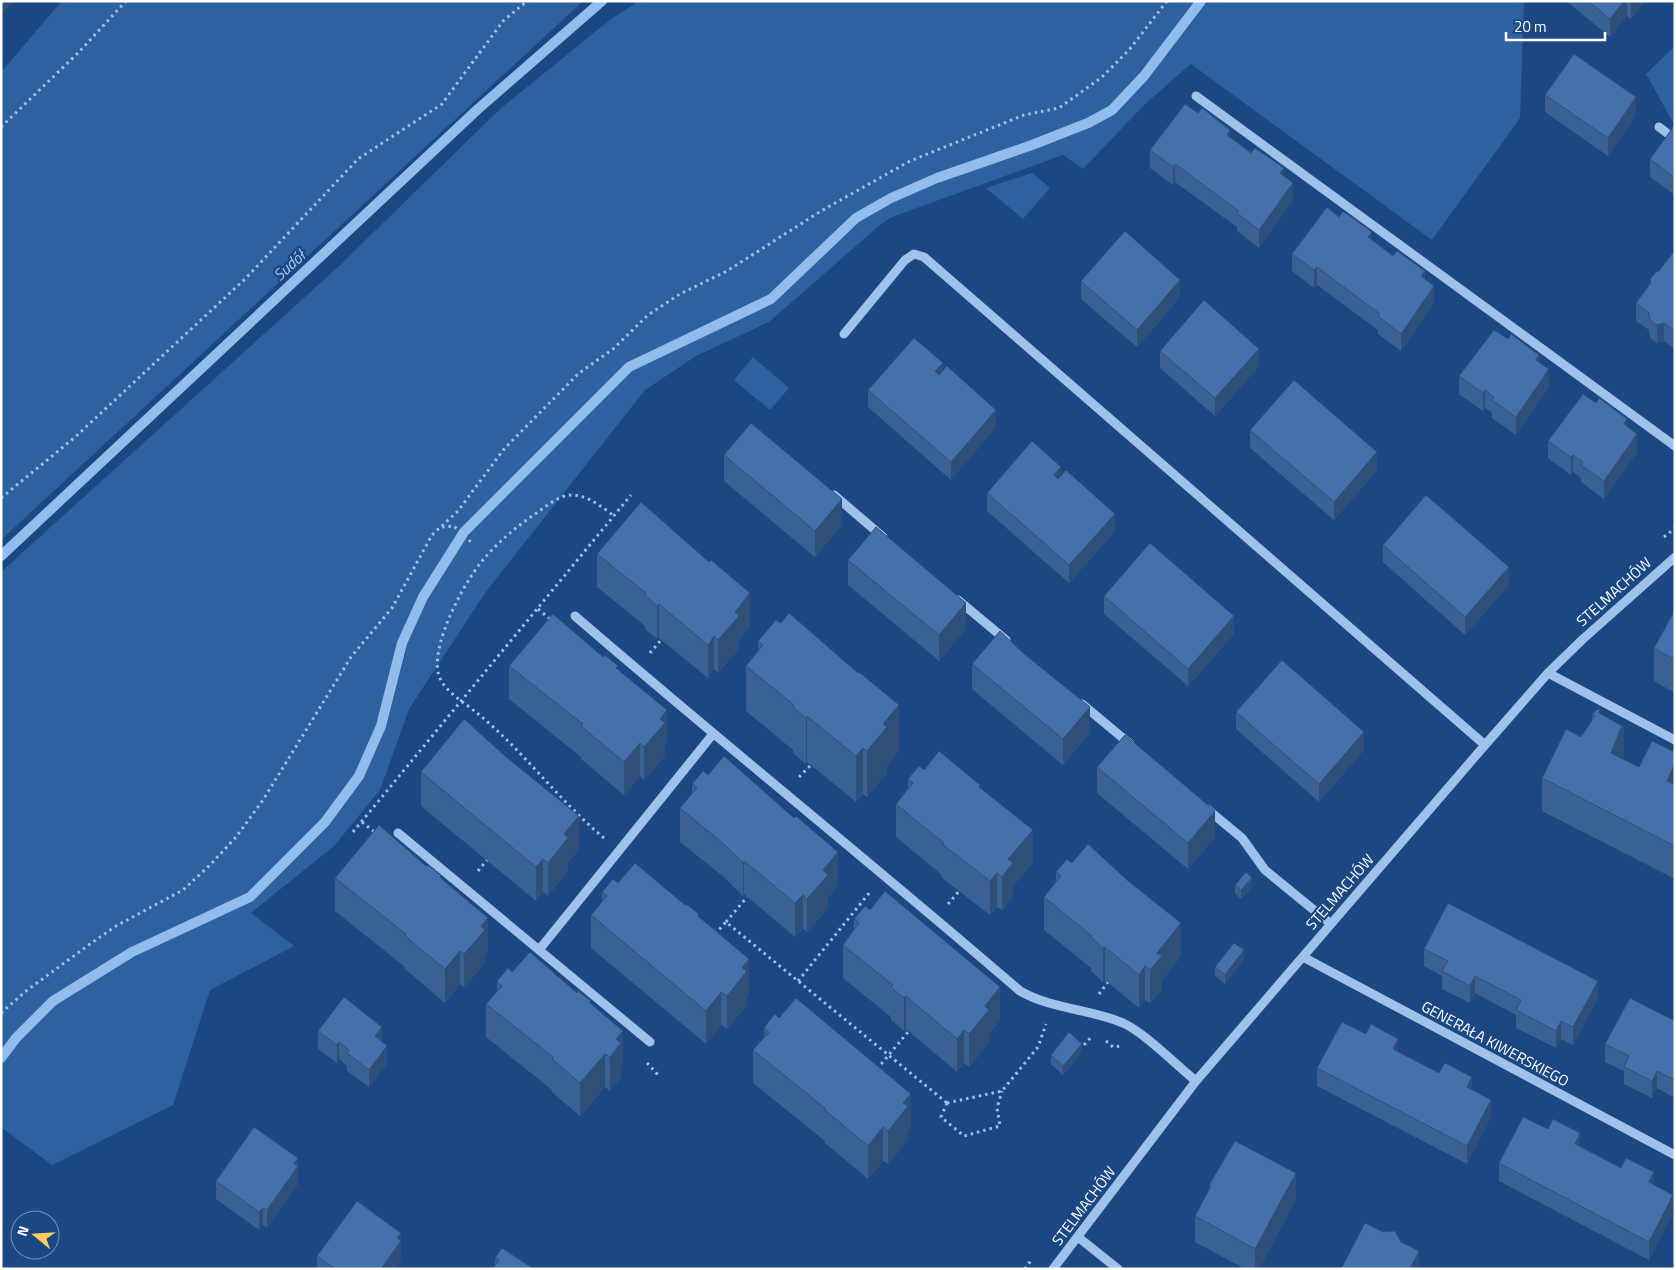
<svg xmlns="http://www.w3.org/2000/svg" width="1676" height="1270" font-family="'Titillium Web',sans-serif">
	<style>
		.green { fill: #2e61a0 }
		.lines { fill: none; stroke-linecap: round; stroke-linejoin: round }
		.stream { stroke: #92bcec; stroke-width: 10 }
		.path { stroke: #9fc1ea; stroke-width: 3; stroke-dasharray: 2.5 4; stroke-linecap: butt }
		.minor { stroke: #9fc1ea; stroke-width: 9 }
		.wall { fill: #3a6193 }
		.shaded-wall { fill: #304f78 }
		.building { fill: #4471ab; stroke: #304f78 }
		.labels { text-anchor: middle; stroke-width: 4.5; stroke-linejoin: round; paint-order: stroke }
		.street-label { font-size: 15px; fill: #fff; stroke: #1b4882 }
		.water-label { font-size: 16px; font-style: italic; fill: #abcbf2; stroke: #1b4882 }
	</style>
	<rect width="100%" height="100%" fill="#1b4882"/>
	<path class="green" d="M62 1H583L1 540V72Z
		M639 1H1524L1520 118 1432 240 1191 64 1145 104 1083 169 1063 155 892 217 881 224 769 322 696 356 645 390 485 593 409 709 380 790 334 846 251 913 294 946 210 990 173 1105 52 1165 1 1127V572L338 267 500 109 611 19Z
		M1675 46V126L1646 74Z
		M1032 173 1050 188 1023 219 986 188Z
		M753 357 789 388 770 410 734 380Z"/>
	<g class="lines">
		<path class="stream" d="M1 556 478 109 602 1
			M1 1058 16 1038 53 1001 132 952 250 897 325 822 359 776 381 726 402 643 423 597 464 532 629 367 771 299 856 218 891 198 937 178 1032 145 1088 123 1112 110 1144 76 1201 1"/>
		<path class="path" d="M1 127 79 52 126 1
			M1 498 74 438 245 279 358 159 442 104 503 21 527 1
			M442 527 454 526 472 543
			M1664 537 1675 528
			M538 609 551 620
			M650 653 661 640
			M799 777 811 765
			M362 822 377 834
			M353 832 631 495
			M604 838C558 800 523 750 477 713 465 703 445 692 439 676 429 645 467 576 488 554 503 538 520 524 538 512 548 505 558 496 571 495 588 495 602 507 614 516
			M478 871 487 860
			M948 904 960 890
			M726 922 747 897
			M715 932 716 933 726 922 947 1103
			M798 981 870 892
			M1099 994 1108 982
			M1 1013 26 991 90 944 116 926 183 890 211 864 236 837 263 800 351 657 392 608 432 535 458 511 504 449 579 373 613 349 648 315 680 294 727 271 821 211 910 161 1024 115 1059 108 1102 77 1129 50 1167 1
			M1106 1041 1113 1047 1120 1046
			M1079 1043 1083 1046 1092 1036
			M647 1063 660 1077
			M877 1069 908 1032
			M947 1103 1002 1091 1038 1047 1046 1024
			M947 1103 941 1117 964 1136 1000 1126 997 1108 1002 1091
			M1025 1269 1032 1259"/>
		<path class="minor" d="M1196 96 1675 446
			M1659 127 1675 139
			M844 334 905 260 914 254 924 257 1485 745
			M834 495 883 537
			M958 600 1006 640
			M575 616C722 743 873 864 1020 991 1051 1009 1090 1009 1123 1023 1145 1033 1176 1065 1196 1081
			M1548 673 1675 740
			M1082 704 1130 744
			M1207 809 1242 838 1265 870 1331 924
			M398 833 650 1042
			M539 950 713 734
			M1303 957 1675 1155
			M1078 1237 1118 1269
			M1053 1269 1196 1081 1485 745 1548 673 1583 639 1675 557"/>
	</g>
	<path class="wall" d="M1566 1H1645L1631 19 1627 16 1610 37Z
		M1545 95 1636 115 1608 156 1545 112Z
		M1675 127V195L1650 177V159Z
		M1230 137 1284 176 1293 200 1259 248 1237 231V227L1175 182 1173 185 1150 168V150Z
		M1372 240 1425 279 1434 303 1401 351 1378 334V330L1317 285 1314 288 1292 271V254Z
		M1675 250V349L1664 341 1657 343 1650 338 1649 330 1636 321V303L1650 283V279L1659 271Z
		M1081 281 1180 297 1137 347 1081 299Z
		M1160 351 1259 366 1215 416 1160 368Z
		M1539 362 1549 387 1516 435 1492 418V413L1490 411 1485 408 1483 411 1459 394V376Z
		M943 371 996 427 951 480 868 407V390Z
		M1627 427 1637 452 1604 499 1581 482V478L1573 472 1571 475 1548 458V441Z
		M1250 430 1377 470 1334 520 1250 448Z
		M724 455 842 525 815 557 724 481Z
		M1061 476 1115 531 1069 583 987 511V493Z
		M1383 545 1509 585 1465 635 1383 562Z
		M597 554 750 627 739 640V649L718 673 714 669 708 678 659 638 657 639 645 629V626L597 587Z
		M848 560 966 629 939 661 848 585Z
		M1104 596 1234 634 1188 686 1104 614Z
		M1675 610V693L1654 681V648Z
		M781 623 899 751 887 765V773L867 797 863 794 856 802 807 762 806 764 793 753V750L746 711V666L758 650V641Z
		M972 664 1090 733 1063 765 972 689Z
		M509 666 618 669 667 743 665 746V756L644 780 640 776 624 795 581 759V757L509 699Z
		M1236 712 1364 750 1319 802 1236 729Z
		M1592 714H1600L1624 760 1639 767 1675 752V879L1542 811V778L1581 737 1592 720Z
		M1097 767 1215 837 1188 869 1097 793Z
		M924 770 980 788 1033 863 1013 886V897L1002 910 997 907 990 915 942 878V875L896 837V804L908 788V779Z
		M421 772 579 849 568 862V871L548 896 543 892 536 901 421 806Z
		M692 784 838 885 828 898V908L807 932 803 928 795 937 744 894 743 896 725 878 680 842V808L692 794Z
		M1056 872 1181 956 1162 980V990L1150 1003 1145 1000 1139 1008 1105 980 1103 982 1091 971V968L1044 930V897L1056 882Z
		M335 878 441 879 488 951 485 955V963L464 987 460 984 445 1003 405 969V967L335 911Z
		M618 883 699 918 749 992 747 995V1005L727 1029 721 1025 706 1044 591 948V915L602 902V892Z
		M1235 885 1252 887 1241 899 1235 893Z
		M854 919 1000 1020 989 1034V1043L969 1067 964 1063 957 1072 906 1029 904 1031 891 1020V1017L843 978V945L854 929Z
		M1424 949 1598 998 1573 1045 1561 1039 1556 1048 1516 1028V1015L1475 993 1470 1003 1442 989V976L1424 966Z
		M1244 959 1225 984 1215 976V967Z
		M512 972 577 993 591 1004 623 1064 621 1066V1077L610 1091 605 1087 580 1116 552 1092V1090L486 1037V1004L497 991V981Z
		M1675 1021V1098L1657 1088 1652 1098 1624 1084V1071L1605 1062V1044Z
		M764 1028 911 1127 908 1131V1140L888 1164 883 1161 868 1179 825 1143V1141L753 1083V1050L764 1037Z
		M318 1031 382 1042 387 1064 369 1087 347 1071V1066L339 1059 337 1063 318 1049Z
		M1082 1052 1063 1075 1051 1064V1055Z
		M1398 1052 1472 1090 1491 1117 1467 1164 1317 1086V1068Z
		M1548 1129 1654 1185 1673 1212 1649 1260 1499 1181V1163Z
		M298 1158V1184L267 1228 263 1225 259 1230 216 1199V1181Z
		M1209 1185 1296 1199 1259 1269H1245L1195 1242V1216L1209 1190Z
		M401 1241V1259L394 1269H317V1256Z
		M495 1258 534 1269H488L493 1268 495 1266Z"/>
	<path class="shaded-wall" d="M1 1H15L1 15Z
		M1624 1H1627V16L1610 37V19Z
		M1631 1H1645L1631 19Z
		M1636 97V115L1608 156V138Z
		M1230 130V147L1227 135Z
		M1175 164V182L1173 185V167Z
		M1284 168V186L1280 173Z
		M1293 183V200L1259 248V230Z
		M1372 232V250L1368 237Z
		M1317 267V285L1314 288V270Z
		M1425 271V289L1421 276Z
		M1180 280V297L1137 347V330Z
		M1434 286V303L1401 351V334Z
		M1664 323V341L1657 343V325Z
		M1259 349V366L1215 416V398Z
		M1539 355V372L1536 360Z
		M943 363V380L935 371Z
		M1549 369V387L1516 435V417Z
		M1485 390V408L1483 411V393Z
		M996 410V427L951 480V462Z
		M1627 419V437L1624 424Z
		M1637 434V452L1604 499V481Z
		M1377 452V470L1334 520V502Z
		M1573 455V472L1571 475V457Z
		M1061 467V484L1054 475Z
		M842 499V525L815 557V531Z
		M1115 514V531L1069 583V565Z
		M1509 567V585L1465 635V617Z
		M750 593V627L739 640V649L718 673V640L735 612Z
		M966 603V629L939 661V635Z
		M659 604V638L657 639V606Z
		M1234 616V634L1188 686V669Z
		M714 636V669L708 678V645Z
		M899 705V751L887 765V773L867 797V751L883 724Z
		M1090 707V733L1063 765V739Z
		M667 710V743L665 746V756L644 780V747L660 719Z
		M807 716V762L806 764V718Z
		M1624 727V760L1611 753 1621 728Z
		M1364 732V750L1319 802V784Z
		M640 743V776L624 795V762Z
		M863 748V794L856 802V756Z
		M1675 763V797L1667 781Z
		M1215 811V837L1188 869V843Z
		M579 816V849L568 862V871L548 896V863L564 834Z
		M1033 830V863L1013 886V897L1002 910V877L1008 859Z
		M838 852V885L828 898V908L807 932V899L823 870Z
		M543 859V892L536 901V867Z
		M744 861V894L743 896V863Z
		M997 873V907L990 915V881Z
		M1252 878V887L1241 899V890Z
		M803 895V928L795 937V903Z
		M488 918V951L485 955V963L464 987V954L481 926Z
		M1181 923V956L1162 980V990L1150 1003V970L1157 953Z
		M1105 947V980L1103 982V948Z
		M1244 950V959L1225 984V975Z
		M460 951V984L445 1003V969Z
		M749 959V992L747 995V1005L727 1029V996L742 968Z
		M1145 966V1000L1139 1008V975Z
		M1475 976V993L1470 1003V986Z
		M1598 981V998L1573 1045V1027Z
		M1000 987V1020L989 1034V1043L969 1067V1034L985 1006Z
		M721 992V1025L706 1044V1011Z
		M906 996V1029L904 1031V998Z
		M1561 1021V1039L1556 1048V1031Z
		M382 1027V1044L375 1036Z
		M964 1030V1063L957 1072V1039Z
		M623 1031V1064L621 1066V1077L610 1091V1057L616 1039Z
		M1398 1039V1056L1393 1049Z
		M339 1042V1059L337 1063V1045Z
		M1082 1044V1052L1063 1075V1066Z
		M387 1046V1064L369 1087V1070Z
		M605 1054V1087L580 1116V1083Z
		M1657 1071V1088L1652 1098V1081Z
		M1472 1077V1095L1467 1087Z
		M911 1094V1127L908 1131V1140L888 1164V1131L903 1103Z
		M1491 1100V1117L1467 1164V1146Z
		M883 1127V1161L868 1179V1146Z
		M1580 1133V1151L1575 1144Z
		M298 1158V1184L267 1228V1210L294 1164Z
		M1654 1172V1190L1649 1182Z
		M1296 1173V1199L1259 1269H1255V1249Z
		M1673 1195V1212L1649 1260V1242Z
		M263 1208V1225L259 1230V1212Z
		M401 1233V1259L394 1269H381L397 1238Z
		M1419 1251V1269H1410Z"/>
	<path class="building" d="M1588 1H1624L1610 19Z
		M1574 54 1636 97 1608 138 1545 95Z
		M1185 104 1198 113 1202 108 1230 130 1227 135 1251 153 1255 148 1284 168 1280 173 1293 183 1259 230 1237 213 1239 211 1175 164 1173 167 1150 150Z
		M1674 126 1675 127V178L1650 159Z
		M1327 207 1339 217 1343 211 1372 232 1368 237 1393 256 1397 251 1425 271 1421 276 1434 286 1401 334 1378 316 1380 314 1317 267 1314 270 1292 254Z
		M1125 231 1180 280 1137 330 1081 281Z
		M1675 250V331L1664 323 1657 325 1650 320 1649 313 1636 303 1651 283 1650 279 1656 272 1659 271Z
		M1204 300 1259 349 1215 398 1160 351Z
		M1494 330 1508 339 1511 334 1539 355 1536 360 1549 369 1516 417 1492 400 1494 397 1490 394 1485 390 1483 393 1459 376Z
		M914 338 943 363 935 371 939 375 947 366 996 410 951 462 868 390Z
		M1294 380 1377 452 1334 502 1250 430Z
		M1583 394 1596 403 1599 398 1627 419 1624 424 1637 434 1604 481 1581 465 1583 462 1573 455 1571 457 1548 441Z
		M751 423 842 499 815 531 724 455Z
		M1032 441 1061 467 1054 475 1058 479 1066 470 1115 514 1069 565 987 493Z
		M1426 495 1509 567 1465 617 1383 545Z
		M641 502 709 562 711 560 750 593 735 612 739 616 718 640 714 636 708 645 659 604 657 606 645 595 646 593 597 554Z
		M876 527 966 603 939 635 848 560Z
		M1150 543 1234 616 1188 669 1104 596Z
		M1675 610V660L1654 648Z
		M789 613 858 673 859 672 899 705 883 724 887 727 867 751 863 748 856 756 807 716 806 718 793 707 794 705 746 666 763 645 758 641 776 620 781 623Z
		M553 614 603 657 605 655 618 666 616 668 667 710 660 719 665 723 644 747 640 743 624 762 581 726 583 724 509 666Z
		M1000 631 1023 653 1090 707 1063 739 972 664Z
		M1282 660 1364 732 1319 784 1236 712Z
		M1598 709 1600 710 1599 713 1624 727 1621 728 1611 753 1639 767 1652 741 1675 752V763L1667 781 1675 785V846L1542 778 1566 729 1581 737 1595 716 1592 714Z
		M464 719 505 756 579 816 564 834 568 838 548 863 543 859 536 867 421 772Z
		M1125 735 1215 811 1188 843 1097 767Z
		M939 751 980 785 979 787 1033 830 1008 859 1013 863 1002 877 997 873 990 881 942 844 944 843 896 804 913 783 908 779 919 766 924 770Z
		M724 756 794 818 796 816 838 852 823 870 828 875 807 899 803 895 795 903 744 861 743 863 725 845 680 808 697 788 692 784 703 771 708 775Z
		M379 825 426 866 428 865 441 875 440 877 443 880 488 918 481 926 485 930 464 954 460 951 445 969 405 936 406 934 335 878Z
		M1088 844 1127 880 1181 923 1157 953 1162 956 1150 970 1145 966 1139 975 1105 947 1103 948 1091 937 1092 936 1044 897 1061 876 1056 872 1067 859 1072 863Z
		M635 863 685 905 686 904 699 914 698 916 749 959 742 968 747 971 727 996 721 992 706 1011 591 915 607 896 602 892 613 879 618 883Z
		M1246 872 1252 878 1241 890 1235 885Z
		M885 891 1000 987 985 1006 989 1010 969 1034 964 1030 957 1039 906 996 904 998 891 987 893 985 843 945 859 923 854 919 865 906 870 910Z
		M1448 903 1598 981 1573 1027 1561 1021 1556 1031 1516 1010 1521 1000 1475 976 1470 986 1442 971 1448 961 1424 949Z
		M1234 943 1244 950 1225 975 1215 967Z
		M530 952 577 993 578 991 591 1001 590 1003 623 1031 616 1039 621 1043 610 1057 605 1054 580 1083 552 1059 553 1057 486 1004 502 986 497 981 508 968 512 972Z
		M344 997 382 1027 375 1036 387 1046 369 1070 347 1053 349 1050 339 1042 337 1045 318 1031Z
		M796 998 911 1094 903 1103 908 1106 888 1131 883 1127 868 1146 825 1110 826 1109 753 1050 769 1032 764 1028 766 1025 775 1014 779 1018Z
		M1630 998 1675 1021V1080L1657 1071 1652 1081 1624 1067 1629 1056 1605 1044Z
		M1342 1022 1366 1034 1371 1024 1398 1039 1393 1049 1439 1073 1445 1063 1472 1077 1467 1087 1491 1100 1467 1146 1317 1068Z
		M1069 1032 1082 1044 1063 1066 1051 1055Z
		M1523 1117 1548 1129 1553 1119 1580 1133 1575 1144 1621 1168 1626 1158 1654 1172 1649 1182 1673 1195 1649 1242 1499 1163Z
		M254 1127 298 1158 294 1164 298 1166 267 1210 263 1208 259 1212 216 1181Z
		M1235 1141 1296 1173 1255 1249 1195 1216 1211 1186 1209 1185Z
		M357 1201 401 1233 397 1238 401 1241 381 1269H335L317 1256Z
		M1365 1223 1383 1232 1395 1231 1401 1242 1419 1251 1410 1269H1341Z
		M502 1248 534 1269H488L490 1266 493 1268 499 1260 495 1258Z"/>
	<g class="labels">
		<g class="street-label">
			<text transform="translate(1614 592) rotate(-42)" y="5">STELMACHÓW</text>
			<text transform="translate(1340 892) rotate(-49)" y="5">STELMACHÓW</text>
			<text transform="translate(1495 1044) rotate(28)" y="5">GENERAŁA KIWERSKIEGO</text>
			<text transform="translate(1084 1206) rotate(-53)" y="5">STELMACHÓW</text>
		</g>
		<g class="water-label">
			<text transform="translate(289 265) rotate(-43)" y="6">Sudół</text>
		</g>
	</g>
	<rect width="1676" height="1270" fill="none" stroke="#ffffff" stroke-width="5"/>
	<g transform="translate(35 1235) rotate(288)"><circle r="24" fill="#1b4882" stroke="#7691b4"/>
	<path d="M0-4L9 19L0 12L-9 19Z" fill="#fcce5c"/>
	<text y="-8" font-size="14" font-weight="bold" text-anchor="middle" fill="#ffffff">N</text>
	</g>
	<path d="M1506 32v8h99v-8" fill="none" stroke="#ffffff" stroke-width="2.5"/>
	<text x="1514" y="32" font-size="15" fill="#ffffff" stroke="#1b4882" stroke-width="4" paint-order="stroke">20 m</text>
</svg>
